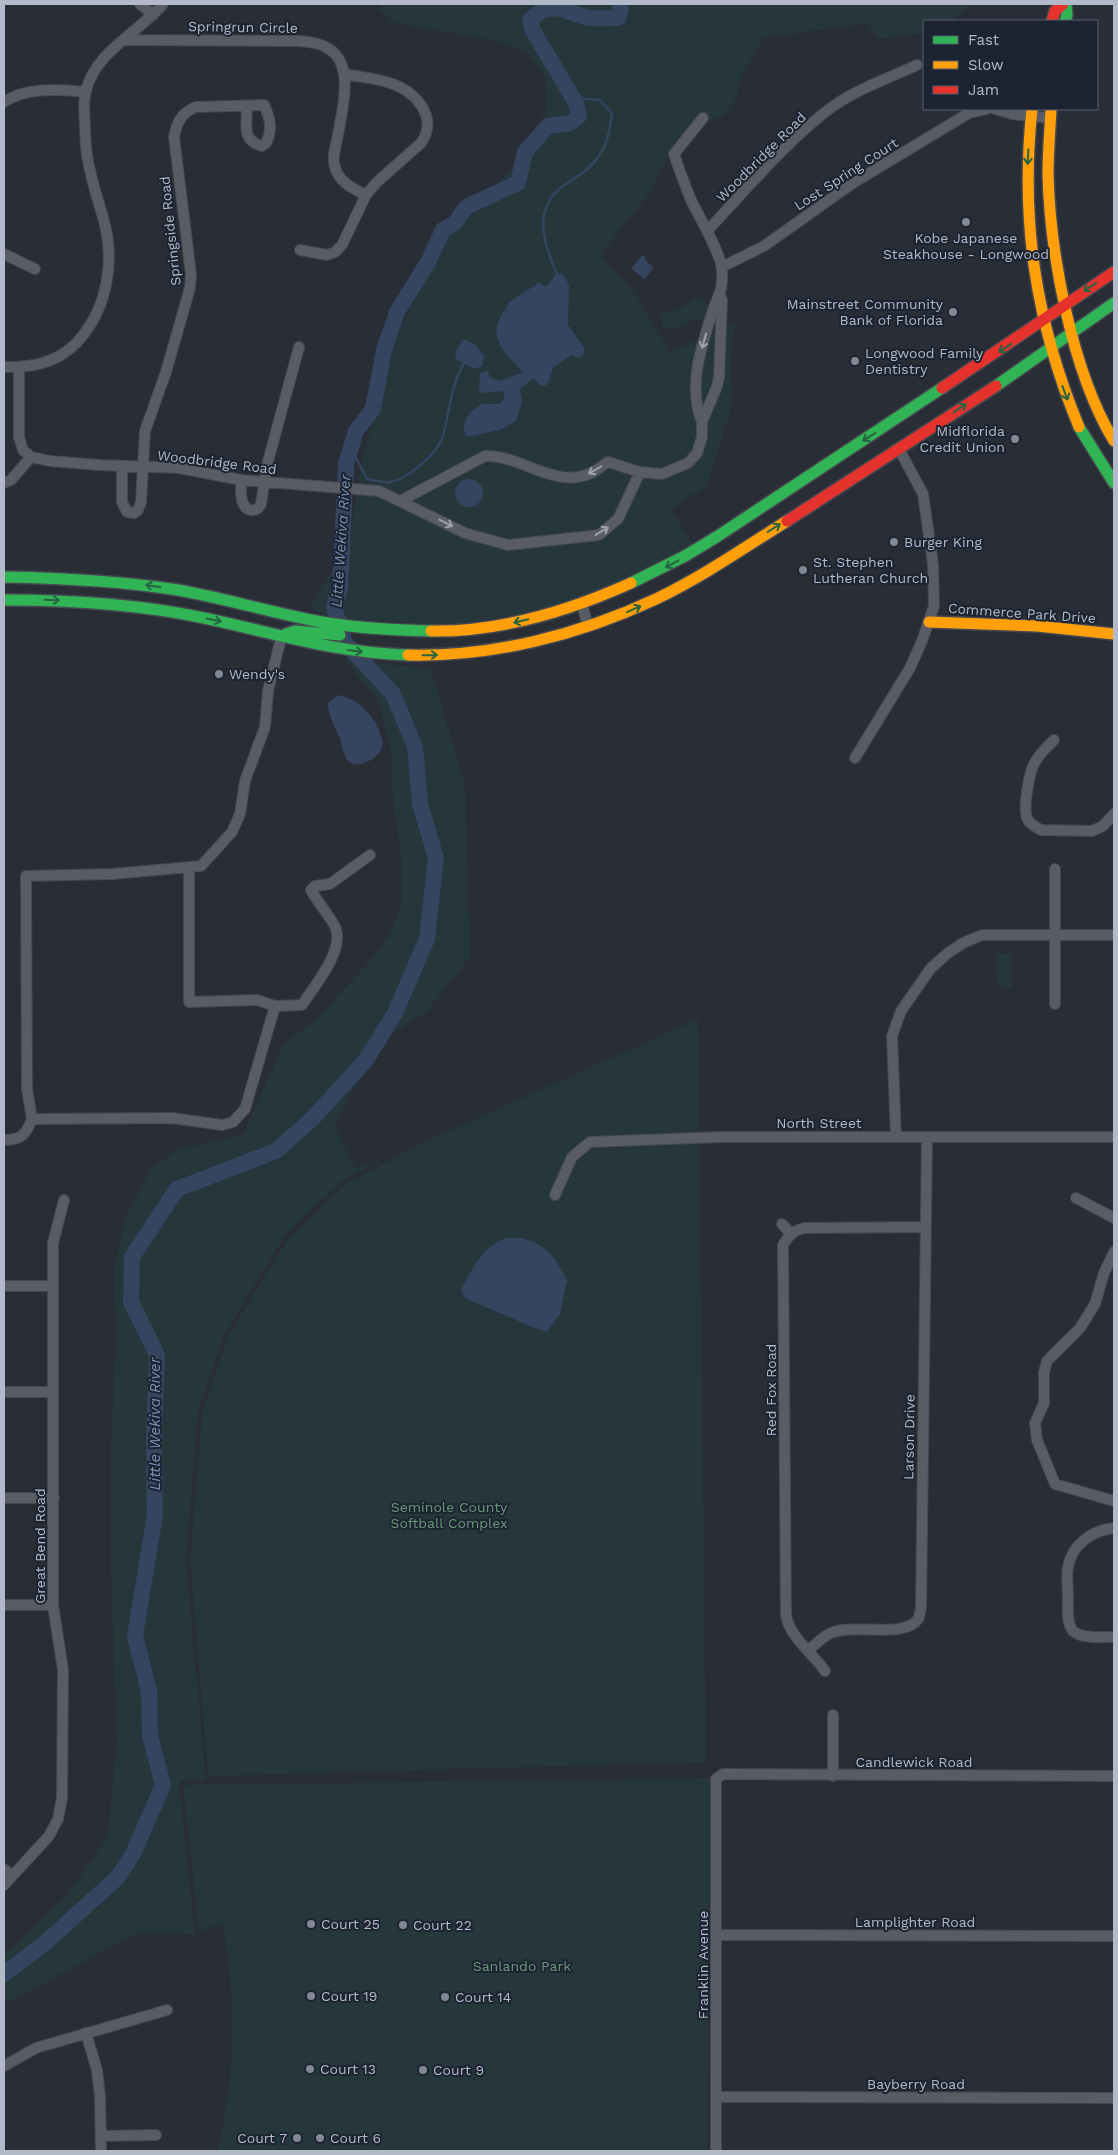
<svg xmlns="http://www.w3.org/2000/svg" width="1118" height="2155" font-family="'Work Sans',sans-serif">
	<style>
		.green { fill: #26373c; fill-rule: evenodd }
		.water { fill: #35445f }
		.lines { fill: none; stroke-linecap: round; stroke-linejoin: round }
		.stream { stroke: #35445f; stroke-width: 2.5 }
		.river { stroke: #35445f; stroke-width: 16 }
		.street-casing { stroke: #45484f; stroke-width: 12 }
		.fast-casing { stroke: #45484f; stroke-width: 14 }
		.slow-casing { stroke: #45484f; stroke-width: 14 }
		.jam-casing { stroke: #45484f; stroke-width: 14 }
		.street { stroke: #595c64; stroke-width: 10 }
		.fast { stroke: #30b455; stroke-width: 11 }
		.slow { stroke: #ff9f0a; stroke-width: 11 }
		.jam { stroke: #e5322d; stroke-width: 11 }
		.oneway { stroke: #256441 }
		.oneway2 { stroke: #9ca2af }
		.poi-dot { fill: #828895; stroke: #1c2331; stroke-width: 2 }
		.labels { text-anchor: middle; stroke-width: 4; stroke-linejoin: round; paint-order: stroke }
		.street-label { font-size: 14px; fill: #b2b9c8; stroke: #1c2331 }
		.poi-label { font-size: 14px; fill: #b2b9c8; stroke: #1c2331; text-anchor: start }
		.park-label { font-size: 14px; fill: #699978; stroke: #1c2331 }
		.water-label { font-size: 15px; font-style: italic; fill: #7a8eb0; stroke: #1c2331 }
	</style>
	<rect width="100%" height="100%" fill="#292d36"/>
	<path class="green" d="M380 4H970L952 21H924V33L877 39 868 23 763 38 741 77 736 99 724 114 700 126 678 140 667 157 652 190 601 254 637 297 670 352 735 323 730 360 732 405 707 485 670 510 694 545 602 591 547 609 456 625 328 618 310 606 349 543 361 465 394 343 439 245 482 205 525 152 547 109 546 80 529 54 501 42 395 23 379 9ZM555 275 569 290C567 302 565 322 572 333 577 341 583 343 585 353L581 357 571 355C559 361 551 365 550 379L541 386 523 371 499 320 518 298 540 282 543 286H547Z
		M698 297 710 305 705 322 692 320C682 328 675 330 663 329L660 314 675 311Z
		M344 659 431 669 465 786 470 957 428 1010 385 1038 341 1111 335 1127 356 1169 390 1155 342 1181 285 1236 225 1333 198 1412 186 1561 206 1780H182L179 1784 195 1934 137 1933 4 2005V1955L67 1896 108 1835 117 1739 111 1578V1444L116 1340 114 1271 125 1218 151 1169 176 1150 243 1134 284 1045 315 1020 372 959 388 937 401 909V855L393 800 391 752 379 701Z
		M996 954H1012V987H997Z
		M698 1019 706 1762 208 1776 190 1561 202 1414 228 1336 288 1239 344 1185 424 1142Z
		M711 1778 707 2151H217C236 2075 237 2000 222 1923L199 1932 183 1785Z"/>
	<path class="water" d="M643 255 646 257 644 259 654 268 644 279 631 268Z
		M561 273 565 277 569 285 568 325 585 349 583 356 579 358 571 355 553 368 549 381 546 385 541 386 533 379 520 389 522 402 516 421 500 430 467 437C458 423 470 411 482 404H500L503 401 505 391 483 393 479 391 480 373 487 371 491 378 500 381 523 372C510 358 489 341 499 320 502 313 506 310 509 302L540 282 543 286H547L555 275Z
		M463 339 475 344 484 356 482 366 474 369 456 359 455 353Z
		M455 493a14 14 0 1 1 28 0a14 14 0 1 1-28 0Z
		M338 695C359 699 374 715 381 735 382 740 384 745 381 750 375 761 354 771 346 758 343 752 342 745 340 739 335 727 328 716 328 703Z
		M523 1238C551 1248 553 1255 567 1280L560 1314 547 1332 532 1327 465 1298 461 1289C472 1270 482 1247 504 1239 509 1237 517 1238 523 1238Z"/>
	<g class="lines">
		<path class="stream" d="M557 274C544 245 532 209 562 187 576 177 591 169 600 154 608 143 610 127 612 114L600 100 573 98
			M351 448 367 479C374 480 383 483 390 482 407 480 436 454 442 439 450 413 450 385 465 362"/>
		<path class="river" d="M4 1974 45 1943 118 1877 133 1854 163 1785 150 1736 149 1691 135 1636 155 1515 154 1438 157 1355 131 1302 132 1257 177 1189 276 1151 313 1118 366 1060 395 1013 427 939 436 858 420 804 415 747 393 694 345 643 334 607 340 588 346 464 356 431 373 409 384 350 397 312 428 262 443 230 455 223 466 207 518 183 525 152 548 126 570 123 579 116 576 103 533 31 530 20C551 0 562 10 585 17 596 20 607 18 618 18L621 9 619 4"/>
		<defs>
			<path id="street" d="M140 4 153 15
				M125 40 299 41C309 42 320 43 329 49 356 65 341 115 337 140 335 148 332 159 335 167 338 181 353 189 366 195
				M4 102C27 86 60 90 86 92
				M995 109 1012 114 1051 118
				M707 231C746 190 787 140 832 107 857 89 889 78 917 65
				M300 250 327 255 335 252 342 245 366 195 376 183 421 143C439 118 416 91 390 83 376 78 359 77 344 74
				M4 254 35 269
				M722 267 764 246 853 183 969 113 987 109
				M4 367C36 368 64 361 84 334 107 304 114 262 105 225 100 206 93 186 89 166 86 153 85 139 85 125 84 114 83 101 86 91 95 52 138 33 163 4
				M19 368V437L23 450 31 457 50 461 99 465 179 468 241 480 379 491 465 533 508 545 599 535 618 519 640 472
				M702 422C687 386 702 345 713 310 719 293 723 291 722 270 721 253 699 217 691 200 685 185 679 169 674 154L703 118
				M122 467V502L127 512 134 513 138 510 141 502 145 431 166 372 190 288 191 274 174 137C177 122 181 113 196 107L264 105C270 118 273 130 266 143L262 146C241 140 247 125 247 107
				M241 480C241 490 239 508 251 510 257 511 259 508 261 504L267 465 299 347
				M4 483 11 480 31 457
				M402 500 485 456C519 454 556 490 591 473 597 470 603 465 608 462L640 472 662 474 688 463 697 453 702 437V422L716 389 719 378 722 300 720 295
				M582 604 588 627
				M1054 740C1047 747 1038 755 1034 764 1029 774 1023 807 1027 818 1029 824 1036 827 1041 830L1092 831 1103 826 1114 814
				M855 758 910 668 922 641 934 606 933 564 923 494 899 449
				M189 868V1002L257 1000 275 1006 302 1005C315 985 343 953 336 929 335 923 316 900 311 890L315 886 330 884 370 855
				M1055 1004V869
				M32 1119 27 1089 26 876 112 874 201 866 232 832 240 814 245 781 265 727 268 691 281 638
				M896 1137 892 1036 901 1011 931 968 948 953 963 943 982 935H1114
				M4 1140C21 1140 26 1135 32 1119L172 1118 222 1125 233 1122 245 1109 275 1006
				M555 1195 572 1157 590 1142 722 1137H1114
				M1076 1198 1114 1218
				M782 1224 791 1234
				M1114 1252 1104 1273 1095 1304 1080 1328 1047 1361 1044 1372V1403L1035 1423 1037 1440 1055 1484 1114 1501
				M4 1286H53
				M4 1392H53
				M4 1498H54
				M1114 1528C1093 1530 1072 1544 1068 1567 1066 1576 1068 1587 1068 1597 1068 1608 1066 1623 1073 1631 1081 1639 1103 1637 1114 1637
				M4 1605H53
				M809 1650C816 1644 822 1637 831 1633 853 1623 905 1639 918 1619 920 1616 920 1611 921 1608L927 1137
				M825 1671C812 1652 791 1639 786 1616L783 1245C789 1235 793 1231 804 1228L926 1227
				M833 1715V1776
				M4 1869 12 1876
				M4 1885 49 1836 58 1819 62 1798 63 1670 53 1605V1243L64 1200
				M716 1935 1114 1936
				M86 2033 97 2070 100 2097 101 2151
				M4 2066 36 2048 167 2010
				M717 2097 1114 2098
				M101 2136 156 2135
				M716 2151V1779L723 1774 1114 1776"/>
			<path id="fast" d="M1065 21 1067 15 1066 4
				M996 386 1114 303
				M1079 427 1114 483
				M4 577C62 578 120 581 178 590 223 598 266 611 311 620 350 628 391 630 431 631
				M631 583 685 556 718 536 942 388
				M4 600C71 600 138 604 204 618 275 633 334 653 408 655
				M286 634 295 631 340 635"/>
			<path id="slow" d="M1032 109C1020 221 1036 323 1079 427
				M1051 109C1050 130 1048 152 1048 174 1050 254 1072 372 1114 441
				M929 622 1037 626 1114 634
				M431 631C500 632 569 611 631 583
				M408 655C493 657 579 635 656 599 702 577 744 548 787 521"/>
			<path id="jam" d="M1052 21 1055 11 1063 4
				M942 388 1114 272
				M787 521 996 386"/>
		</defs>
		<use href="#street" class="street-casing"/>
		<use href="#fast" class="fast-casing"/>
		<use href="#slow" class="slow-casing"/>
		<use href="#jam" class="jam-casing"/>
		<use href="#street" class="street"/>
		<use href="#fast" class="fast"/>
		<use href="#slow" class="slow"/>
		<use href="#jam" class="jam"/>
	</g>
	<defs><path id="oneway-shaft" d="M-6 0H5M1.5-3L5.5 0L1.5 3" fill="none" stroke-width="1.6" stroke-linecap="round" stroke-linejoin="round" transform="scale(1.25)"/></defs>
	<g class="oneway">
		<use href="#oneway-shaft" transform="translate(1028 157) rotate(93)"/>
		<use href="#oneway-shaft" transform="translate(1090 287) rotate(147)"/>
		<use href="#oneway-shaft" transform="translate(1005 348) rotate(147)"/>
		<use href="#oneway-shaft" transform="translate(1065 393) rotate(69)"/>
		<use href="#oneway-shaft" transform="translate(960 408) rotate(-34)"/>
		<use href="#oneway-shaft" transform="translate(869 437) rotate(147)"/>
		<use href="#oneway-shaft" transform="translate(774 528) rotate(-32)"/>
		<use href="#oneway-shaft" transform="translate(672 564) rotate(151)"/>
		<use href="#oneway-shaft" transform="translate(153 586) rotate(-171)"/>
		<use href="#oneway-shaft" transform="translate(52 600) rotate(2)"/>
		<use href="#oneway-shaft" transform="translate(634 609) rotate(-24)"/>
		<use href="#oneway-shaft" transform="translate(214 620) rotate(12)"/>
		<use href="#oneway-shaft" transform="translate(521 621) rotate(167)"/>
		<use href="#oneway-shaft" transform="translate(355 651) rotate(7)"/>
		<use href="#oneway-shaft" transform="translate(430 655) rotate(-1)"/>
	</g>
	<g class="oneway2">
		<use href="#oneway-shaft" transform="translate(704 341) rotate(106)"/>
		<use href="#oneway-shaft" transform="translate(595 470) rotate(150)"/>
		<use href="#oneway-shaft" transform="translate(446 523) rotate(27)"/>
		<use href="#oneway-shaft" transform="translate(602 531) rotate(-31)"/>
	</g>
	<g class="poi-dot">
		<circle cx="966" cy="222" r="5"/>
		<circle cx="953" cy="312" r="5"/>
		<circle cx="855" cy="361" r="5"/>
		<circle cx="1015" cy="439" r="5"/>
		<circle cx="894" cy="542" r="5"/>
		<circle cx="803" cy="570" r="5"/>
		<circle cx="219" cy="674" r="5"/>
		<circle cx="311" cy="1924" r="5"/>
		<circle cx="403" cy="1925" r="5"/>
		<circle cx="311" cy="1996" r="5"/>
		<circle cx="445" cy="1997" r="5"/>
		<circle cx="310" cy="2069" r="5"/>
		<circle cx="423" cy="2070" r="5"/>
		<circle cx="297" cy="2138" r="5"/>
		<circle cx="320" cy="2138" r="5"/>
	</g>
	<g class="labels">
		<g class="street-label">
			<text transform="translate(243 27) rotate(1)" y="5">Springrun Circle</text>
			<text transform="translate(761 157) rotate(-45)" y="5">Woodbridge Road</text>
			<text transform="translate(846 174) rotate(-33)" y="5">Lost Spring Court</text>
			<text transform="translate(170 231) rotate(-96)" y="5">Springside Road</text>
			<text transform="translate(217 462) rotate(7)" y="5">Woodbridge Road</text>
			<text transform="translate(1022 613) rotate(4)" y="5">Commerce Park Drive</text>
			<text x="819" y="1128">North Street</text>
			<text transform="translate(771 1390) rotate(-90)" y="5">Red Fox Road</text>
			<text transform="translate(909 1437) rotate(-89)" y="5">Larson Drive</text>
			<text transform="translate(40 1546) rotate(-90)" y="5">Great Bend Road</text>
			<text x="914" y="1767">Candlewick Road</text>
			<text x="915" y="1927">Lamplighter Road</text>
			<text transform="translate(703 1965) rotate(-90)" y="5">Franklin Avenue</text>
			<text x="916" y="2089">Bayberry Road</text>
		</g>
		<g class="poi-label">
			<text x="966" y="243" text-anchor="middle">Kobe Japanese<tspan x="966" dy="16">Steakhouse - Longwood</tspan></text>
			<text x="943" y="309" text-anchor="end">Mainstreet Community<tspan x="943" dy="16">Bank of Florida</tspan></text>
			<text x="865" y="358">Longwood Family<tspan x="865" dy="16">Dentistry</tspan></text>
			<text x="1005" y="436" text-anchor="end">Midflorida<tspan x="1005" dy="16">Credit Union</tspan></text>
			<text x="904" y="547">Burger King</text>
			<text x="813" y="567">St. Stephen<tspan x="813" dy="16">Lutheran Church</tspan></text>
			<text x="229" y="679">Wendy's</text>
			<text x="321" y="1929">Court 25</text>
			<text x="413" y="1930">Court 22</text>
			<text x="321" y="2001">Court 19</text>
			<text x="455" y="2002">Court 14</text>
			<text x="320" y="2074">Court 13</text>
			<text x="433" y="2075">Court 9</text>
			<text x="287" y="2143" text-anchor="end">Court 7</text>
			<text x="330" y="2143">Court 6</text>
		</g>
		<g class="park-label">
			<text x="449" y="1512">Seminole County<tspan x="449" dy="16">Softball Complex</tspan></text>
			<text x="522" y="1971">Sanlando Park</text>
		</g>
		<g class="water-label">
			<text transform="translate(341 541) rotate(-86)" y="5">Little Wekiva River</text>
			<text transform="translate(155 1424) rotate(-90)" y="5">Little Wekiva River</text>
		</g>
	</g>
	<rect width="1118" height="2155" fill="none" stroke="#b2b9c8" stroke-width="10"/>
	<rect x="923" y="20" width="175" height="90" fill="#1c2331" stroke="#585f6d"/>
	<rect x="933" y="36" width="25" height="8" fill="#30b455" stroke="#585f6d"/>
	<text x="968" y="45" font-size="15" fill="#b2b9c8">Fast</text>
	<rect x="933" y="61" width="25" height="8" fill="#ff9f0a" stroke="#585f6d"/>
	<text x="968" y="70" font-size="15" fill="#b2b9c8">Slow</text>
	<rect x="933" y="86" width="25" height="8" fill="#e5322d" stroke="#585f6d"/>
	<text x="968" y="95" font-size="15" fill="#b2b9c8">Jam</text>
</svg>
